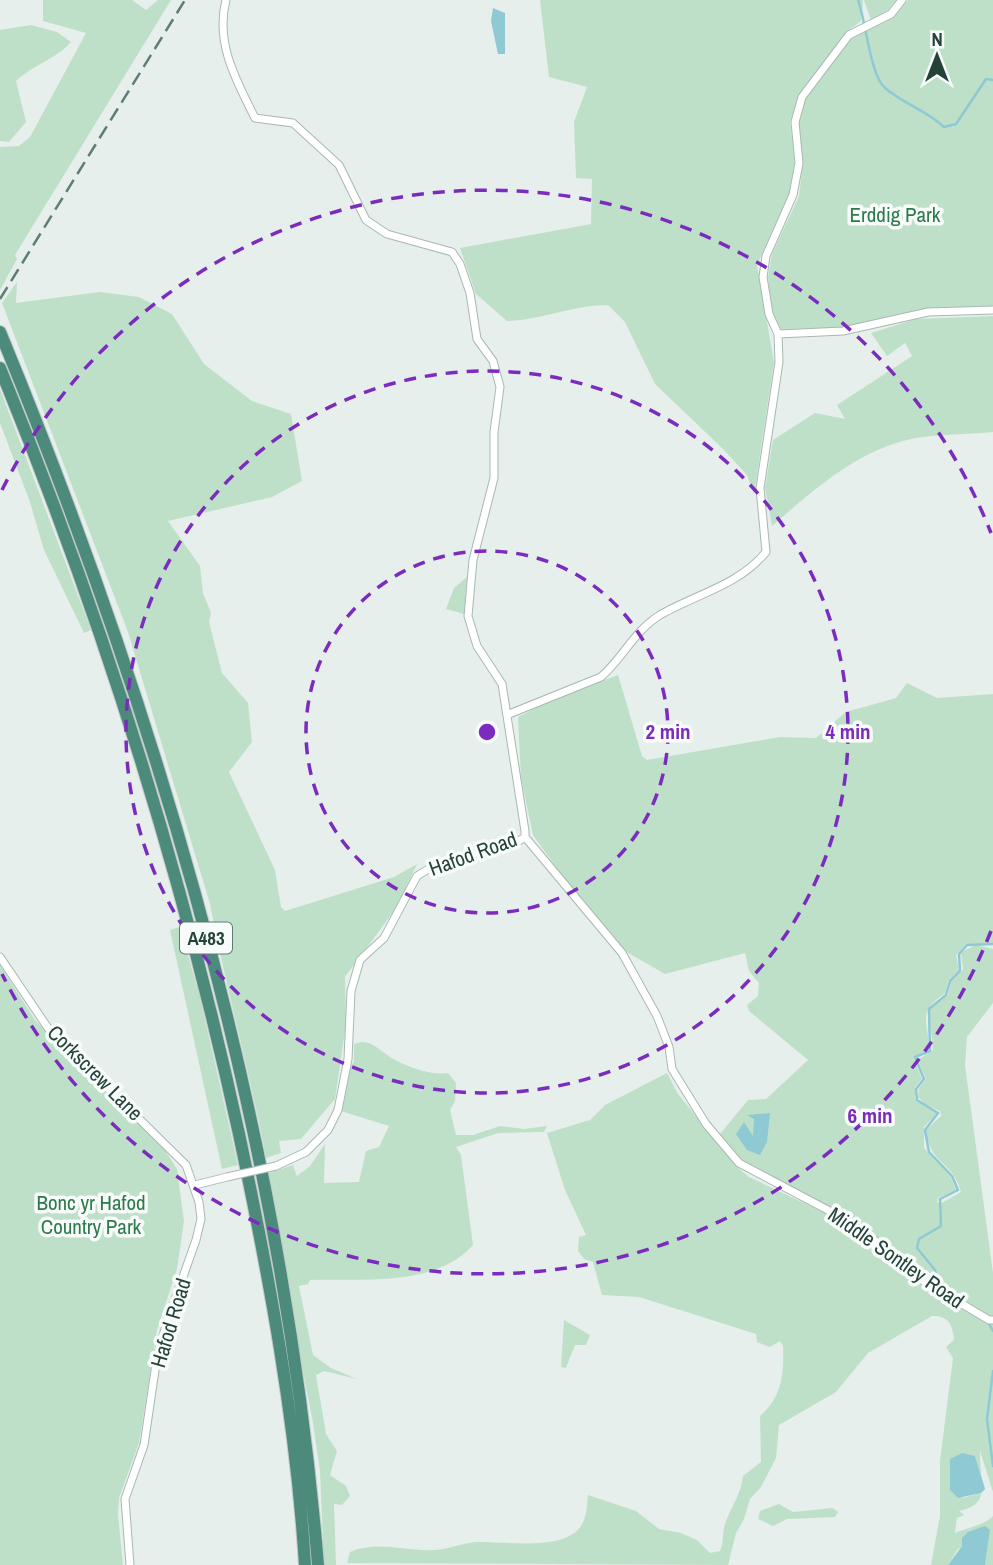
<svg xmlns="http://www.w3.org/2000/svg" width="993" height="1565" font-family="'Archivo Narrow',sans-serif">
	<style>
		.green { fill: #bfe0c8; fill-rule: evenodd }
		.water { fill: #8ec9d4 }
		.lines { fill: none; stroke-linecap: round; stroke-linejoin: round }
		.stream { stroke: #8ec9d4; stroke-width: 2.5 }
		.minor-casing { stroke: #a8b8b2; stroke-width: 9 }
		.trunk-casing { stroke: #c2cac8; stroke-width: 14 }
		.minor { stroke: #fff; stroke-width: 7 }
		.trunk { stroke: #4c8a7c; stroke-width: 12 }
		.rail { stroke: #5f7d75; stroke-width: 2.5; stroke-dasharray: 14 7; stroke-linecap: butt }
		.minor-bridge-casing { stroke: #a8b8b2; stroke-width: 9; stroke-linecap: butt }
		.minor-bridge { stroke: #fff; stroke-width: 7 }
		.ring { fill: none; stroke: #7b2cbf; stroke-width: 3.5; stroke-dasharray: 12 9 }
		.labels { text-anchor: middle; stroke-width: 7; stroke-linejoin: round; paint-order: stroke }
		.shield { fill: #f7fbf9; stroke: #637a73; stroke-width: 2 }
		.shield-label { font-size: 19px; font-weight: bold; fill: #24423a }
		.park-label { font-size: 21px; fill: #2d7a4b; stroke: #f7fbf9 }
		.street-label { font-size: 21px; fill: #24423a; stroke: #f7fbf9 }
		.centre { fill: #7b2cbf; stroke: #f7fbf9; stroke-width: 3.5 }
		.ring-label { font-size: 21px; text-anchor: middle; font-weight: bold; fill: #7b2cbf; stroke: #f7fbf9; stroke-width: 7; stroke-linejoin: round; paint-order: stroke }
	</style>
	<rect width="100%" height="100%" fill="#e6efeb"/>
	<path class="green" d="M43 0H132L146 10 158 0H171L15 255 17 259 0 290V147L19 146 30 137 86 33 43 21Z
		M540 0H863L861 21 849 30 799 95 790 122 795 164 789 195 757 265 774 362 754 494 747 475 722 448 655 384 625 322 608 305C573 305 542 320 507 321L476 294 460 248 591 224 592 179 576 178 574 122 587 87 549 77Z
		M864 0H896L888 10 871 20Z
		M908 0H993V307L928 309 841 328 781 329 771 313 768 277 772 254 799 196 803 162 797 122 805 100 851 39 894 17Z
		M31 25 57 32 71 42C56 59 33 65 16 81L26 122 9 142 0 141V30Z
		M17 282 16 303 100 292 139 297 172 314 204 364 252 401 291 414 302 481 272 497 168 521 200 566 203 593 211 613 209 622 222 673 248 703 252 742 229 772 275 870 281 907 285 911 394 877 417 864 397 907 345 977 346 1024 335 1099 301 1139 279 1141 281 1153 266 1158C250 1072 226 989 210 904L128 632 2 303Z
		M993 316V432C970 434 946 434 923 437 863 445 816 488 772 526L765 488 773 440 815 413 845 419 837 405 912 356 905 343 887 356 871 333 916 319Z
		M0 389 91 630 84 633 44 550 30 502 0 423Z
		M467 577 464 614 446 609 454 588Z
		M618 675 642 756 647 760 780 737 816 738 846 712 896 698 907 683 937 698 993 694V944H966L956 955 959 970 948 981 945 993C917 1013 928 1019 929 1048L914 1059 922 1079 915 1087V1099L937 1113 924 1127V1148L950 1175 956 1190 938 1198 937 1202 940 1204 961 1192C953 1160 930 1166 926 1130L941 1116 940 1111 925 1104 918 1097 919 1088 926 1079 918 1060 933 1050 929 1010 948 995 951 982 963 970 961 952 976 945 993 949V1003L967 1037 965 1065 993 1273V1492L980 1451C979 1482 993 1504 959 1511L964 1515 957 1518 955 1533C966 1528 985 1525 993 1516V1565H985L990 1530 958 1549 948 1565H931L940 1516V1461L953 1358 946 1347 954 1340C953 1325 948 1315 932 1316L868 1353 836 1392 779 1425 776 1458 761 1487 750 1499 744 1519 736 1533 728 1565 347 1563 350 1552C379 1540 405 1552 435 1550 449 1549 463 1543 477 1542 505 1541 563 1552 581 1526 587 1517 587 1505 588 1495L636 1511 659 1529 681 1533 697 1540 710 1553 720 1551C724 1542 722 1533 725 1524 731 1506 741 1495 743 1476L761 1462 760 1416C782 1397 784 1374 783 1346L780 1341 770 1347 757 1342 756 1334 639 1297 602 1295 593 1262 584 1259 578 1251 579 1237 586 1235 565 1190 547 1133 590 1120 605 1105 667 1073 678 1094 738 1168 749 1177 838 1219 891 1261 897 1256 859 1223 761 1173 740 1158 720 1134 748 1100 766 1099 808 1060 749 1011 747 1005 758 996 759 983 749 971 745 953 665 974 625 951 568 884 533 835 521 778 518 717 547 702ZM975 1456 985 1489 981 1493 962 1498 950 1475V1459Z
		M180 927 200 997 238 1165 222 1169 170 930Z
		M0 965 35 1020 165 1150 177 1169 184 1221 177 1269 157 1330 139 1443 119 1498 118 1515 123 1565H0Z
		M361 1042C374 1042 379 1050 390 1057 405 1066 431 1076 448 1073L456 1083 455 1101 450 1110 456 1135H473L500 1126 524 1129 547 1126 544 1132 498 1133 456 1147 461 1155 473 1245C435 1288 361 1278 310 1280L308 1284 299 1286 313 1355 331 1368 357 1379 324 1371 316 1375 326 1434 337 1451 330 1475 346 1486 350 1496 342 1505 334 1504 336 1565H324L320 1471 313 1423 265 1174 293 1165 297 1176 310 1166 325 1144 324 1183 359 1182 366 1151 379 1147 389 1126 341 1111 349 1068 354 1062V1044Z
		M564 1320 590 1335 586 1345H575L566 1368 561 1367Z
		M779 1504 793 1512 833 1508 838 1512 835 1517 787 1519 773 1526 758 1519 760 1511Z"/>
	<path class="water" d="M493 8 505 13V54H498L491 21Z
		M770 1113 767 1142 760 1155 747 1150 736 1134 744 1122 753 1136 754 1119 747 1115Z
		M962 1453 975 1456 985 1489 981 1493 958 1498 950 1490V1459Z
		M985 1526 990 1530 985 1565H948L962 1546V1538L968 1532Z"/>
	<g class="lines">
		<path class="stream" d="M858 0C866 21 870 75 885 88 904 104 927 111 944 127L956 124 986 79 993 80
			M949 1293 938 1285 935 1270 917 1248 919 1239 941 1226 940 1199 958 1190 952 1176 929 1152 925 1130 938 1113 917 1100 916 1089 924 1079 915 1057 930 1051 929 1009 946 995 950 981 960 971 959 954 967 945 993 944
			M988 1322 993 1331
			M993 1371 987 1419 993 1466"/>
		<defs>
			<path id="minor" d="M226 0C215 43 236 80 255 118L293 123 339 165 366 220 387 234 452 252 460 264 470 293 477 339 493 361 500 387 494 432V478L473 560 468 616 477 646 502 684 525 831V837L519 841 435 865 417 876 384 938 360 960 351 991 348 1059 338 1110 328 1130 306 1152 276 1166
				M778 334 843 331 928 312 993 310
				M509 714 601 677C623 658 634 631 660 615 696 594 738 586 766 552L760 488 779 362 778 334 769 314 763 277 766 256 793 195 799 163 795 122 802 97 849 35 891 14 902 0
				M525 837 622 953 657 1016 669 1047 672 1069 706 1124 739 1163 858 1226 920 1279 989 1320H993
				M0 957 50 1031 186 1165 199 1202 201 1219 196 1240 167 1322 157 1357 144 1445 125 1499 130 1565
				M195 1185 227 1177"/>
			<path id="trunk" d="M0 332C162 724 283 1141 318 1565
				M0 368C102 617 182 871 239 1134 269 1276 296 1420 305 1565"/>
		</defs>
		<use href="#minor" class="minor-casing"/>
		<use href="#trunk" class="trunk-casing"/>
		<use href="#minor" class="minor"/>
		<use href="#trunk" class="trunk"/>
		<path class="rail" d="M0 299 185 0"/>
		<defs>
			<path id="minor-bridge" d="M227 1177 276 1166"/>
		</defs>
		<use href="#minor-bridge" class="minor-bridge-casing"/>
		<use href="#minor-bridge" class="minor-bridge"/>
	</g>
	<g class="ring">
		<circle cx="487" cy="732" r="181"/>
		<circle cx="487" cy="732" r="361"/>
		<path d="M991 931A542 542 0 0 1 2 974M2 490A542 542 0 0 1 991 533"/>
	</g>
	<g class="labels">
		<rect class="shield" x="180" y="922.5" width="52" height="31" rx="5"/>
		<g class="shield-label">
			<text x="206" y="945">A483</text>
		</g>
		<g class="park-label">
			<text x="895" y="222">Erddig Park</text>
			<text x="91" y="1210">Bonc yr Hafod<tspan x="91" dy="24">Country Park</tspan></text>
		</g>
		<g class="street-label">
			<text transform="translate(473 854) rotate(-20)" y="7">Hafod Road</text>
			<text transform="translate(95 1073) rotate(45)" y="7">Corkscrew Lane</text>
			<text transform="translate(896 1258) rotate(35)" y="7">Middle Sontley Road</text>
			<text transform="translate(171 1323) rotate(-73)" y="7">Hafod Road</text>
		</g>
	</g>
	<circle cx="487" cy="732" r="10" class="centre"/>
	<g class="ring-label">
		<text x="668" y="739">2 min</text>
		<text x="848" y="739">4 min</text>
		<text x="870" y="1123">6 min</text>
	</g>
	<g transform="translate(937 56)" stroke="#f7fbf9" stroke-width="5" paint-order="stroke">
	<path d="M0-5L12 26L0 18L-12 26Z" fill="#24423a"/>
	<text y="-10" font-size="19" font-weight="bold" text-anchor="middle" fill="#24423a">N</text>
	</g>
</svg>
